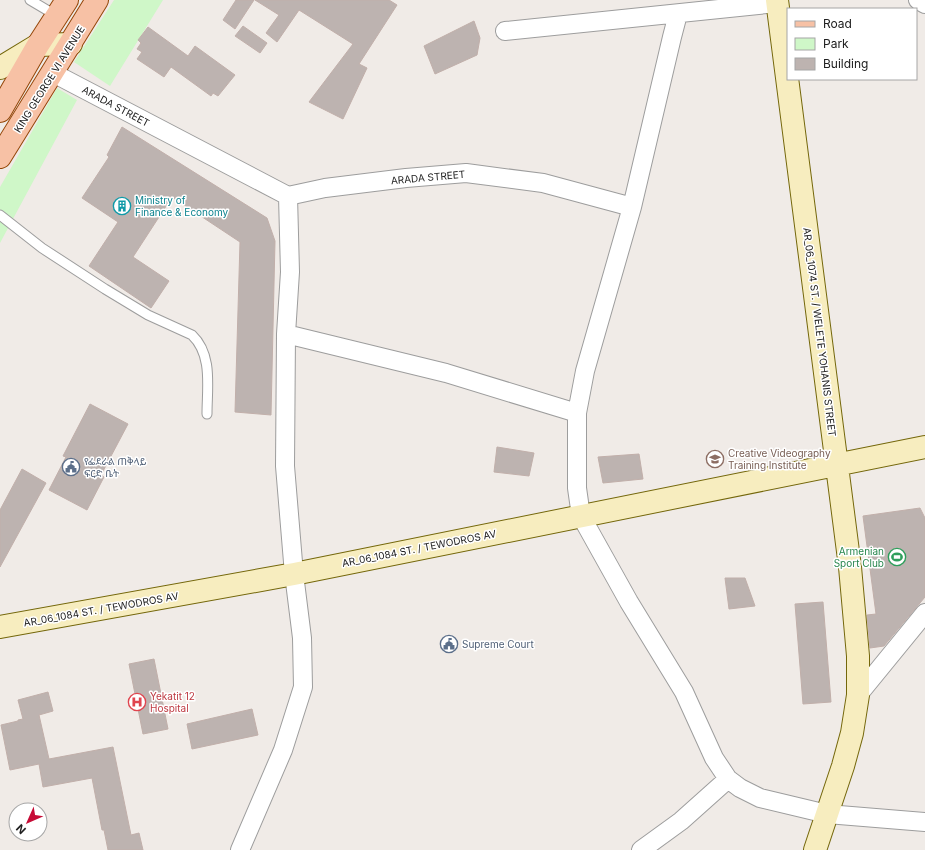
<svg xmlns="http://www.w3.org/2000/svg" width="925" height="850" font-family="Inter,'Noto Sans Ethiopic',sans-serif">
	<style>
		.park { fill: #cff7c8 }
		.building { fill: #bdb3b0; stroke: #c1afaa }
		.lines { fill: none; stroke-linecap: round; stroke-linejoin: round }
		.lane-casing { stroke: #9d9d9d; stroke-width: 11 }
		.street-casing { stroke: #9d9d9d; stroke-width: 20 }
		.secondary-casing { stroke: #74670b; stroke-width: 24 }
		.primary-casing { stroke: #944608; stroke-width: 24 }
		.lane { stroke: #fff; stroke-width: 9 }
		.street { stroke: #fff; stroke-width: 18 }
		.secondary { stroke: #f7edbf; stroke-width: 22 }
		.primary { stroke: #f7c1a5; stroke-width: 22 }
		.labels { text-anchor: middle; stroke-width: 3; stroke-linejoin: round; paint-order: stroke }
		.street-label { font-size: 10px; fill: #202020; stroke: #fff }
		.culture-label { font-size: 10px; fill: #0d838f; stroke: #fff; text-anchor: start }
		.education-label { font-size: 10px; fill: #785e54; stroke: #fff; text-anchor: start }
		.service-label { font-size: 10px; fill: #4e5e75; stroke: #fff; text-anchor: start }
		.leisure-label { font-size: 10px; fill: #27864d; stroke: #fff; text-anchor: end }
		.health-label { font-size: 10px; fill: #be3a42; stroke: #fff; text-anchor: start }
	</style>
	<rect width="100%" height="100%" fill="#f0ebe7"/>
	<path class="park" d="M114 0H163L110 86 74 62Z
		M57 88 77 100 0 243V187Z"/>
	<path class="building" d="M236 0H254L235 29 223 20Z
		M255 0H389L397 5 359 64 367 68 343 119 309 102 353 44 299 10 277 42 266 33 279 15Z
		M474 21 480 38 477 55 435 74 424 46Z
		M243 26 267 43 260 53 235 36Z
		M148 27 188 56 195 46 235 75 218 96 213 93 211 96 171 67 164 77 137 59 142 52 137 49 141 43 138 40Z
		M122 127 267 218 275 241 271 415 235 412 240 242 172 197 133 257 169 281 151 308 89 266 118 222 82 198 109 157 107 155Z
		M90 404 128 424 101 475 104 477 87 510 49 490 66 457 63 456Z
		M497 447 534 453 529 476 494 472Z
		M639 454 643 479 603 483 598 457Z
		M22 469 46 483 0 567V510Z
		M920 508 925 518V597L884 646 870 648 867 615 876 614 863 516Z
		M725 578H745L755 606 729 609Z
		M823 602 831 702 803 704 795 604Z
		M154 659 168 729 143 734 129 664Z
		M48 692 53 711 39 715 49 759 113 747 131 835 139 833 143 850H108L104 830H102L92 778 43 787 39 764 10 770 1 725 18 721V720L23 719 18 700Z
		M252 709 258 735 192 749 187 724Z"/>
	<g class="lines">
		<defs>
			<path id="lane" d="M30 0 57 16
				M0 215 42 248 105 289 148 315 192 335C213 355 207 387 207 414"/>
			<path id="street" d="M918 0 925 4
				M505 31 777 3
				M53 73 288 196 325 188 406 178 466 173 543 183 632 207 672 37 678 14
				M632 207 585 371 577 413V488L581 516 629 602 684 692 714 758 728 779 740 788 760 798 827 814 925 822
				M286 334 446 373 577 413
				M858 695 925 613
				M240 850 283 750 303 687 302 638 294 574 285 466 286 334 290 272 288 196
				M641 850 681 821 728 779"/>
			<path id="secondary" d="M777 0 850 567 858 656V695L852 733 843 766 815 850
				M0 68 38 45 71 44
				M0 627 294 574 925 447"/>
			<path id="primary" d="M0 111 38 45 67 0
				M0 157 97 0"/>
		</defs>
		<use href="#lane" class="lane-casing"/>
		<use href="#street" class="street-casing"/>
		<use href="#secondary" class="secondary-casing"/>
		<use href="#primary" class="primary-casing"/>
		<use href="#lane" class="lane"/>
		<use href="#street" class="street"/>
		<use href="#secondary" class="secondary"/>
		<use href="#primary" class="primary"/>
	</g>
	<defs>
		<symbol id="building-ring" viewBox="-11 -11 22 22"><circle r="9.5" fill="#fff" stroke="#0f9aa8" stroke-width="1.5"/><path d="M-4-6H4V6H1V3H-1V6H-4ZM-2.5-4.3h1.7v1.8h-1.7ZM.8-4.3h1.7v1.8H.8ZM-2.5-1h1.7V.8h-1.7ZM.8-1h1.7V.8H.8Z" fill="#0f9aa8"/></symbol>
		<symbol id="university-ring" viewBox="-11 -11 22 22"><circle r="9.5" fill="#fff" stroke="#8d6e63" stroke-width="1.5"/><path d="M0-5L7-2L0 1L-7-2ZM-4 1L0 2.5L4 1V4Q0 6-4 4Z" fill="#8d6e63"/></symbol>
		<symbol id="civic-ring" viewBox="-11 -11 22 22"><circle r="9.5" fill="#fff" stroke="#5c6f8a" stroke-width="1.5"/><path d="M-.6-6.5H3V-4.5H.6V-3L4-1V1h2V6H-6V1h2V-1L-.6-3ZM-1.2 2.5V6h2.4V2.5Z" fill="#5c6f8a"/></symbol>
		<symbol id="stadium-ring" viewBox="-11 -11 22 22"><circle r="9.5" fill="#fff" stroke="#2e9e5b" stroke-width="1.5"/><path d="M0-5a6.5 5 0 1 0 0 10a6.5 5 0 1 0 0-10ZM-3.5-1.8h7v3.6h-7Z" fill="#2e9e5b"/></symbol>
		<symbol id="hospital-ring" viewBox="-11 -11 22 22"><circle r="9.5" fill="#fff" stroke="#e0444e" stroke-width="1.5"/><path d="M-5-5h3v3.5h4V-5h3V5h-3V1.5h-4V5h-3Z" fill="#e0444e"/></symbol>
	</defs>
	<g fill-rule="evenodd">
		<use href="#building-ring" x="112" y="196" width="20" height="20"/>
		<use href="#university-ring" x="705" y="449" width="20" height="20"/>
		<use href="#civic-ring" x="61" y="457" width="20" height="20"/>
		<use href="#stadium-ring" x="887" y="547" width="20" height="20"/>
		<use href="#civic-ring" x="439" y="634" width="20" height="20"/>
		<use href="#hospital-ring" x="127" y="692" width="20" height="20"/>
	</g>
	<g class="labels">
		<g class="street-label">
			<text transform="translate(49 79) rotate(-58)" y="4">KING GEORGE VI AVENUE</text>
			<text transform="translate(116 106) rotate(28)" y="4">ARADA STREET</text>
			<text transform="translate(428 177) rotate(-5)" y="4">ARADA STREET</text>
			<text transform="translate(820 332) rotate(83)" y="4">AR_06_1074 ST. / WELETE YOHANIS STREET</text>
			<text transform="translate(419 548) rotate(-11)" y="4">AR_06_1084 ST. / TEWODROS AV</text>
			<text transform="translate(101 609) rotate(-10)" y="4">AR_06_1084 ST. / TEWODROS AV</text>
		</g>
		<g class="culture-label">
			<text x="135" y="204">Ministry of<tspan x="135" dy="12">Finance &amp; Economy</tspan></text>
		</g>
		<g class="education-label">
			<text x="728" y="457">Creative Videography<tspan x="728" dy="12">Training Institute</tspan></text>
		</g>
		<g class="service-label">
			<text x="84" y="465">የፌደራል ጠቅላይ<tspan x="84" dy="12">ፍርድ ቤት</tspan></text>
			<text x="462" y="648">Supreme Court</text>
		</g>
		<g class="leisure-label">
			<text x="884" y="555">Armenian<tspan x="884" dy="12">Sport Club</tspan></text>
		</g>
		<g class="health-label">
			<text x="150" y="700">Yekatit 12<tspan x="150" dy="12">Hospital</tspan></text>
		</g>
	</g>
	<rect x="787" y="8" width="130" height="72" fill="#ffffff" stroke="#a6a6a6"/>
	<rect x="795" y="21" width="20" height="6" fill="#f7c1a5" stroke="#a6a6a6"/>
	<text x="823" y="28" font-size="12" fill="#202020">Road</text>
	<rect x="795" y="38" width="20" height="12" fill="#cff7c8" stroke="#a6a6a6"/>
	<text x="823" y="48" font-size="12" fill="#202020">Park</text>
	<rect x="795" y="58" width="20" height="12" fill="#bdb3b0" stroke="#a6a6a6"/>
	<text x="823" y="68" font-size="12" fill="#202020">Building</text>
	<g transform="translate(28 822) rotate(225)"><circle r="19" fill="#ffffff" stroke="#a6a6a6"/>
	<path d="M0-3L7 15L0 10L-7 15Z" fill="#c60b36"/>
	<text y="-6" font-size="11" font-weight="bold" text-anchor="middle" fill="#202020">N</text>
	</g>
</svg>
